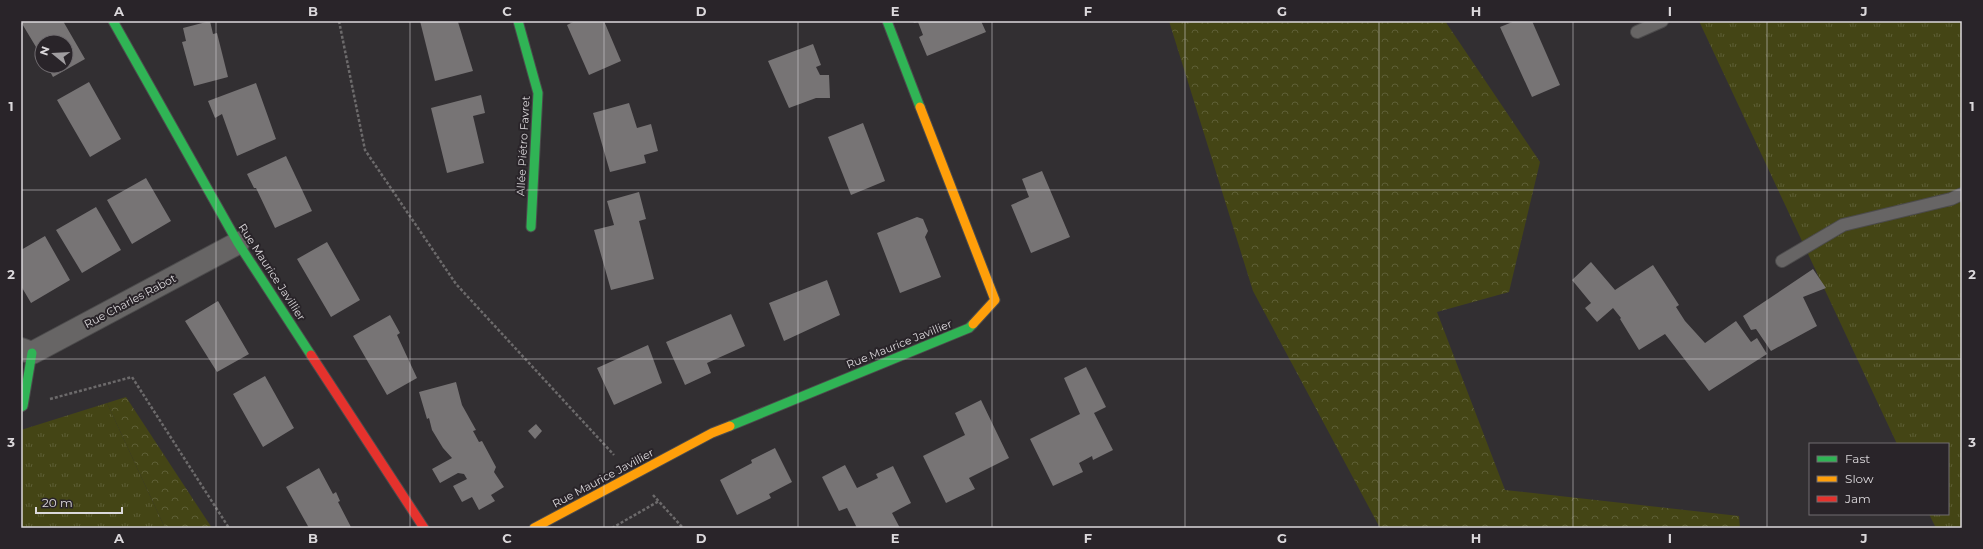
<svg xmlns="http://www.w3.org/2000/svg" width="1983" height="549" font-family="Montserrat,sans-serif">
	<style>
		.grass { fill: url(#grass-tufts) }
		.forest { fill: url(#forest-crowns) }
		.building { fill: #777475 }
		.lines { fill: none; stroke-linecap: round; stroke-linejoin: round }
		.lane-casing { stroke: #4c4b4c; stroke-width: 14 }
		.street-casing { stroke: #4c4b4c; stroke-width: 24 }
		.fast-casing { stroke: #4c4b4c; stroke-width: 11 }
		.slow-casing { stroke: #4c4b4c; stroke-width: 11 }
		.jam-casing { stroke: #4c4b4c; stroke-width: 11 }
		.path { stroke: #6c6a6b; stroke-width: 2.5; stroke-dasharray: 3 2; stroke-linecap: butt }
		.lane { stroke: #676565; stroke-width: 12 }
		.street { stroke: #676565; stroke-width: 22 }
		.fast { stroke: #30b455; stroke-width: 9 }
		.slow { stroke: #ff9f0a; stroke-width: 9 }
		.jam { stroke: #e5322d; stroke-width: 9 }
		.grid { fill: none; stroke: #dbd8db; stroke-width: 1; stroke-opacity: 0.55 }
		.labels { text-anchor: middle; stroke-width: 4; stroke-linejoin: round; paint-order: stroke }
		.street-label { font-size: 11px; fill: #dbd8db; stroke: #292429 }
		.neatline { fill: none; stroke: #dbd8db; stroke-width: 1.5 }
		.grid-label { font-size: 13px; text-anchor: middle; font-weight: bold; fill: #dbd8db }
	</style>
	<defs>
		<pattern id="grass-tufts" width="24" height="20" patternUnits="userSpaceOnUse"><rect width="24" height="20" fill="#444515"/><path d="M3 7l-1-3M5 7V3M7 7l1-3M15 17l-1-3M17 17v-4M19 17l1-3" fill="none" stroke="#5e5f36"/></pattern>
		<pattern id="forest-crowns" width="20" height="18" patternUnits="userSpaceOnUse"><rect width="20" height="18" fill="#444515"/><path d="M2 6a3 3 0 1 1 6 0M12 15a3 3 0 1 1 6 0" fill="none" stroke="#5e5f36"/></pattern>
	</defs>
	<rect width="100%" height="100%" fill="#322f32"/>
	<path class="grass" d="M1699 21H1962V528H1936L1929 514H1948V444H1897Z
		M107 403 165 528H21V430Z"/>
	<path class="forest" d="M1169 21H1445L1540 162 1509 292 1437 312 1505 490 1739 516 1740 528H1380L1253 291Z
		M126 397 212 528H165L107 403Z"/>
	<path class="building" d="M63 21 85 59 53 77 47 66H66V42H42V57L21 22Z
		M210 21 213 34 217 33 228 77 194 86 182 42 186 41 183 28Z
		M420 21H461L458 22 473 71 435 81Z
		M575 21H604L621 61 589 75 567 25Z
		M913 21H981L986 32 927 56 919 37 923 35 918 22 914 23Z
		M1515 21H1532L1560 85 1532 97 1500 27Z
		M813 44 821 65 816 67 820 75H829L830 98H816L789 108 768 61Z
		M89 82 121 139 90 157 57 100Z
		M256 83 276 139 237 156 222 114 215 118 208 101Z
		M481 95 485 113 473 116 484 163 447 173 431 108Z
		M629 103 637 128 651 124 658 151 644 155 646 163 610 172 593 113Z
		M863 123 885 181 851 195 828 137Z
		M286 156 312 211 275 228 256 188H254L247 174Z
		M1042 171 1070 237 1031 253 1011 205 1029 197 1022 179Z
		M146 178 171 221 132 244 107 200Z
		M639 192 646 219 639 221 654 279 611 290 594 230 614 225 607 201Z
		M96 207 121 250 82 273 56 230Z
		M917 217 923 219 928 231 925 237 941 277 900 293 877 233Z
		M45 236 70 280 31 303 21 286V250Z
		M327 242 360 300 331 317 297 259Z
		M1591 262 1615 290 1653 265 1679 305 1676 307 1685 321 1705 343 1736 321 1751 342 1757 338 1767 354 1709 391 1665 334 1639 350 1620 319 1621 318 1613 308 1597 322 1585 308 1591 303 1572 280Z
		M1813 269 1826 288 1803 297 1817 326 1771 351 1756 329 1751 330 1743 316Z
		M827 280 840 315 784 341 769 303Z
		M218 301 249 354 217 372 185 321Z
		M731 314 745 346 707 363 711 373 685 385 666 342Z
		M390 315 400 333 397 335 417 378 387 395 353 336Z
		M648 345 662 383 614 405 597 368Z
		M1086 367 1106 407 1094 413 1113 450 1093 460 1092 456 1079 463 1083 472 1053 486 1030 439 1080 414 1064 378Z
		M265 376 294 428 263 447 233 394Z
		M456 382 462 405 476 430 473 431 479 442 482 441 496 467 494 472 504 487 491 495 495 501 479 510 472 497 462 502 453 486 467 479 464 474 458 473 440 483 432 469 452 458 443 448 432 430 429 418 427 419 419 392Z
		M981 400 1009 458 969 478 975 489 946 503 923 456 965 435 955 413Z
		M536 424 542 431 535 439 528 431Z
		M775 448 792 482 769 494 771 498 737 515 720 480 752 463 751 460Z
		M845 465 857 488 878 478 876 474 893 466 911 503 892 513 900 528H857L847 508 839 511 822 477Z
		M319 468 333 494 336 492 340 501 338 502 351 527 349 528H309L286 487Z"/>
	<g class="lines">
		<defs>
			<path id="lane" d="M1637 32 1662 21
				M1782 261 1843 225 1951 199 1962 194"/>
			<path id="street" d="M21 349 32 353 238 243"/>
			<path id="fast" d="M113 21 238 243 311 355
				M518 21 538 93 531 227
				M887 21 920 107
				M21 407 23 406 32 353
				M730 426 969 328 973 324"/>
			<path id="slow" d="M920 107 995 300 973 324
				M534 528 712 433 730 426"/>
			<path id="jam" d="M311 355 424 528"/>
		</defs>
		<use href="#lane" class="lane-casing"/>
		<use href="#street" class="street-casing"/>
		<use href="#fast" class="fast-casing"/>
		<use href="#slow" class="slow-casing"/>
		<use href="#jam" class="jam-casing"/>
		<path class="path" d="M339 21 365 150 456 284 614 455
			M50 399 132 377 229 528
			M653 495 683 528
			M612 528 659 501"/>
		<use href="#lane" class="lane"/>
		<use href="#street" class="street"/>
		<use href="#fast" class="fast"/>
		<use href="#slow" class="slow"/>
		<use href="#jam" class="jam"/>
	</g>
	<path class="grid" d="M216 21V528M410 21V528M604 21V528M798 21V528M992 21V528M1185 21V528M1379 21V528M1573 21V528M1767 21V528M21 190H1962M21 359H1962"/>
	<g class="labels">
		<g class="street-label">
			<text transform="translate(523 146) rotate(-87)" y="4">Allée Piétro Favret</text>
			<text transform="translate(272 272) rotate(57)" y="4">Rue Maurice Javillier</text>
			<text transform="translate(130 301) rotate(-28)" y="4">Rue Charles Rabot</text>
			<text transform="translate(899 344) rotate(-22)" y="4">Rue Maurice Javillier</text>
			<text transform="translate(603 478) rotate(-28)" y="4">Rue Maurice Javillier</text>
		</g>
	</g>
	<rect width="1983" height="549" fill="none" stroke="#292429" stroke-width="44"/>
	<rect x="1809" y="443" width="140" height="72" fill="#292429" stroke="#706c70"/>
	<rect x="1817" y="456" width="20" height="6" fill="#30b455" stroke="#706c70"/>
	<text x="1845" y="463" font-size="12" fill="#dbd8db">Fast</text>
	<rect x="1817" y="476" width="20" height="6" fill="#ff9f0a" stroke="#706c70"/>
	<text x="1845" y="483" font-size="12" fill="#dbd8db">Slow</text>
	<rect x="1817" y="496" width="20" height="6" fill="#e5322d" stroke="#706c70"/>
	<text x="1845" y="503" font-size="12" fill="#dbd8db">Jam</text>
	<g transform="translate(54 54) rotate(288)"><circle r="19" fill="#292429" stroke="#706c70"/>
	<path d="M0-3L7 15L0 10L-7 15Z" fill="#a09da0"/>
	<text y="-6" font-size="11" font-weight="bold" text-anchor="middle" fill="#dbd8db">N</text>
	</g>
	<path d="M36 507v6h86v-6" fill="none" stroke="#dbd8db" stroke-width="2"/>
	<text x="42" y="507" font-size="12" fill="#dbd8db" stroke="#292429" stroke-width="3" paint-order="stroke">20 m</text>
	<rect x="22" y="22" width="1939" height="505" class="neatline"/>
	<g class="grid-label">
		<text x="119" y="16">A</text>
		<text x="313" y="16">B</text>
		<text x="507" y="16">C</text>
		<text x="701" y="16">D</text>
		<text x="895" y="16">E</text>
		<text x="1088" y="16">F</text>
		<text x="1282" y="16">G</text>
		<text x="1476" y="16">H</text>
		<text x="1670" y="16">I</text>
		<text x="1864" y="16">J</text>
		<text x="11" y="111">1</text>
		<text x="1972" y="111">1</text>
		<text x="11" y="279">2</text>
		<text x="1972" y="279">2</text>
		<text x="11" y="447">3</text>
		<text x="1972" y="447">3</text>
		<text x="119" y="543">A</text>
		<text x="313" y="543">B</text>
		<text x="507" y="543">C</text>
		<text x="701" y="543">D</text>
		<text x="895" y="543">E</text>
		<text x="1088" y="543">F</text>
		<text x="1282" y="543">G</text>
		<text x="1476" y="543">H</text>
		<text x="1670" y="543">I</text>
		<text x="1864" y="543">J</text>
	</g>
</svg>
